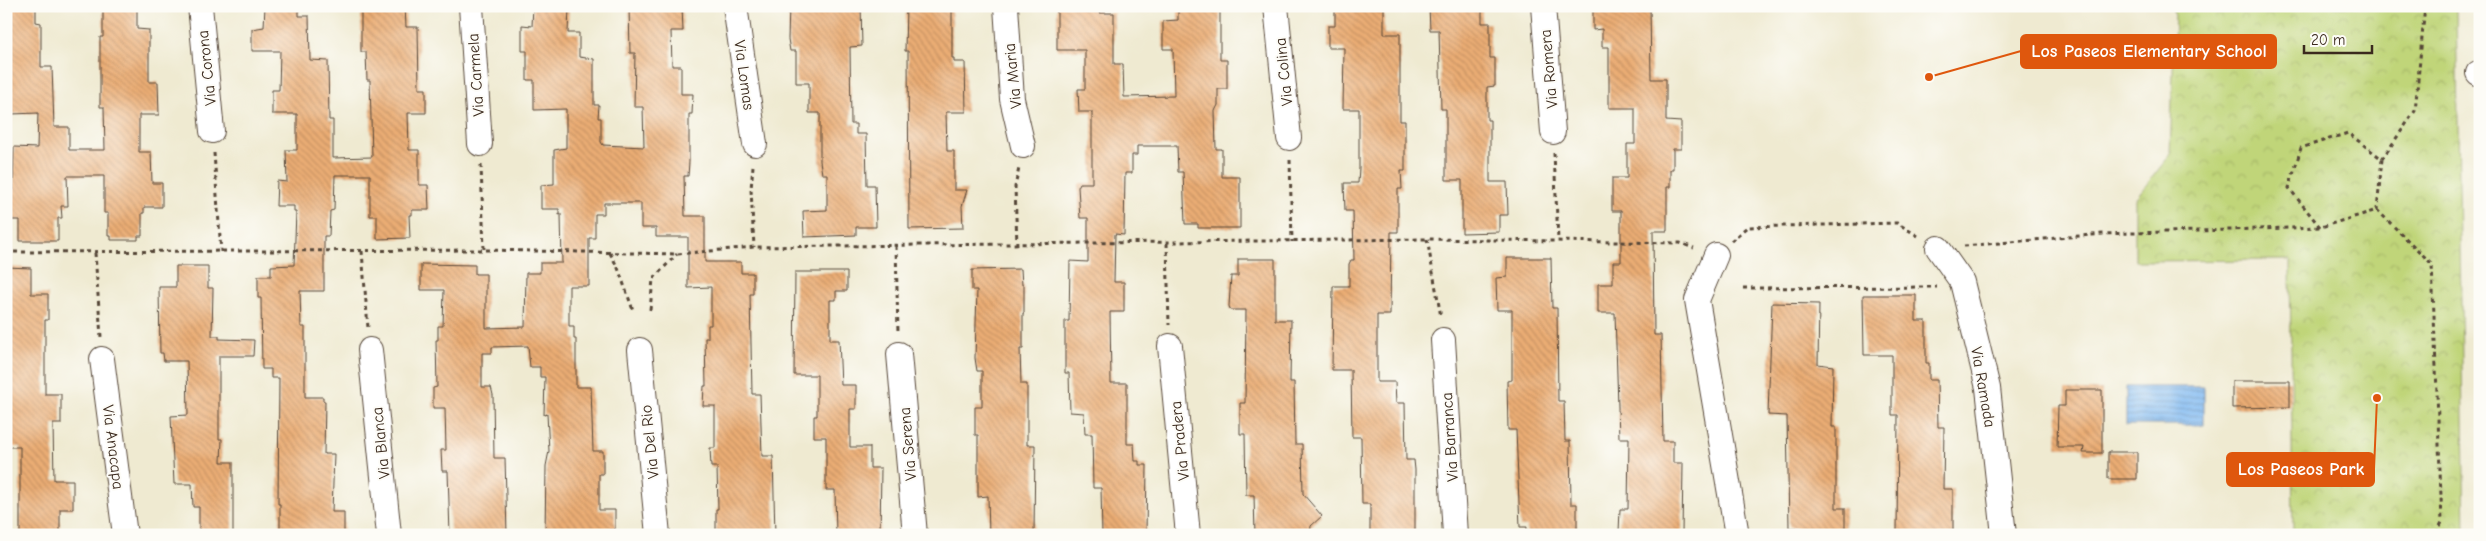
<svg xmlns="http://www.w3.org/2000/svg" width="2486" height="541" font-family="'Comic Neue',sans-serif">
	<style>
		.park { fill: url(#park-crowns); stroke: #7e804c }
		.water { fill: url(#water-rules); stroke: #5e7288 }
		.building { fill: url(#building-back-hatch) }
		.lines { fill: none; stroke-linecap: round; stroke-linejoin: round }
		.street-casing { stroke: #564739; stroke-width: 26 }
		.path { stroke: #564739; stroke-width: 3; stroke-dasharray: 4 4; stroke-linecap: butt }
		.street { stroke: #fff; stroke-width: 24 }
		.labels { text-anchor: middle; stroke-width: 4; stroke-linejoin: round; paint-order: stroke }
		.street-label { font-size: 16px; fill: #3b2a1e; stroke: #fdfcf7 }
		.leader { fill: none; stroke: #df570d; stroke-width: 2 }
		.callout-dot { fill: #df570d; stroke: #fdfcf7; stroke-width: 2 }
		.callout { fill: #df570d; stroke: #df570d; stroke-width: 2 }
		.callout-label { font-size: 18px; text-anchor: middle; font-weight: bold; fill: #fff }
	</style>
	<defs>
		<pattern id="park-crowns" width="20" height="18" patternUnits="userSpaceOnUse" patternTransform="scale(1.25)"><rect width="20" height="18" fill="#c0d579"/><path d="M2 6a3 3 0 1 1 6 0M12 15a3 3 0 1 1 6 0" fill="none" stroke="#a6b768"/></pattern>
		<pattern id="water-rules" width="6" height="5" patternUnits="userSpaceOnUse" patternTransform="scale(1.25)"><rect width="6" height="5" fill="#81baf2"/><path d="M0 2.5h6" fill="none" stroke="#6b97c3"/></pattern>
		<pattern id="building-back-hatch" width="6" height="6" patternUnits="userSpaceOnUse" patternTransform="scale(1.25)"><rect width="6" height="6" fill="#ebad75"/><path d="M-1 5l2 2M0 0l6 6M5-1l2 2" fill="none" stroke="#c08d5f"/></pattern>
	</defs>
	<rect width="100%" height="100%" fill="#fdfcf7"/>
	<filter id="ink" filterUnits="userSpaceOnUse"><feTurbulence type="fractalNoise" baseFrequency=".02" numOctaves="2"/><feDisplacementMap in="SourceGraphic" scale="10" xChannelSelector="R" yChannelSelector="G"/><feConvolveMatrix kernelMatrix="1 2 1 2 8 2 1 2 1" color-interpolation-filters="sRGB"/></filter>
	<filter id="wash" filterUnits="userSpaceOnUse"><feTurbulence type="fractalNoise" baseFrequency=".0096" numOctaves="4" result="noise"/><feDisplacementMap in="SourceGraphic" scale="20" xChannelSelector="R" yChannelSelector="G"/><feGaussianBlur stdDeviation="1.12" result="paint"/><feColorMatrix in="noise" values="0 0 0 0 0 0 0 0 0 0 0 0 0 0 0 0 0 1.4 0 .05"/><feComposite in="paint" operator="in"/></filter>
	<g filter="url(#wash)">
		<rect width="100%" height="100%" fill="#efead1"/>
		<path class="park" d="M2170 6H2456L2465 535H2293L2290 260 2135 261V199L2170 155 2175 15Z"/>
		<path class="water" d="M2126 387H2204V425H2126Z"/>
		<g id="blocks">
			<path class="building" d="M6 6H36V22L41 23V67H52L54 127H69V150H105L104 107H100V37H103V6H137V29L149 30V82H158L159 115H139V152H151L152 183H162V207H144V213H142V236H138V240H111V236H108V213H104V176H67L68 206H61L62 218H58V241H20V220H10L9 189H13L14 147 37 148 38 113 12 114 11 90H6Z
				M265 6H299V16H309L310 60 328 61 329 120H333V158L372 157 370 80H367L366 52H361V6H405L406 27H418L419 89H426V113H408L409 150H419V185H428L429 210H412V215H409L410 238 377 239V216H370V175H335L334 210 330 211 329 236H324V291H300L301 327H305V397H323V401H325L324 454H334L332 512H344V535H280V504H278L279 378H271V369H262L261 298H258V276H271V266L294 265 296 212H294V206H276L277 181 287 182 286 150H297V114H272V90H279L280 51H252V29L264 27Z
				M533 6H569L568 33H579V57L594 59V105H599L598 118H601V142L603 145 644 147 643 107H634L635 53H630L629 6H682L683 31H671L672 66H681V94H693L692 114H689V162L688 176H684L685 216H705V262H741V273H753V294H750L752 394H760L762 456H773L775 535 716 533V509H718L717 467H711L710 448H715V406H703L704 386H706L705 338H708V325H711V287L688 288V237H656V228H641V203H604V214H595V238H589V286H569V326H574V339H576V387H591L593 451H603V474H599V510H615V530H609L608 533 604 535H545L546 466 549 451 547 414 544 415 545 377H540V367H530L528 346 492 347V353H482V387H491L493 395 494 458H505L507 535H450L448 471H442L441 450H446L445 408H433V388L437 387 436 340H438V326H443L444 290H421V264L475 265V274H486V328L525 327 526 273H540V263H562L561 214 559 215V209H541V185L554 184V150L566 148V109L534 110V80H527V51H522V25L532 26Z
				M789 6H861L862 46 850 47 851 124H856V134H866L867 185H875L876 227H856V235L804 237 803 211 827 210V174H822L820 161V113H809V83H796V51H790L788 39Z
				M906 6H952V58H954V62H965L966 112H946L947 151H954V190H967L962 206 963 228 909 229 908 51H905Z
				M1057 6H1099V13H1114V64H1123L1124 97 1174 96 1173 49H1163V21L1178 20V6H1220V60H1227V89H1218V105L1215 111 1216 149H1222V177H1240V228H1198V224H1185L1183 172H1178L1177 146H1137V155H1132V173H1125L1124 235 1115 234 1114 282H1124V312H1110L1111 383H1127V444H1134L1135 461H1139V465H1147L1146 535H1102L1101 488H1093L1092 434H1085L1084 413 1070 412 1069 373H1065V321H1069L1070 261 1088 262V218H1080L1078 187 1080 183H1092V112H1079L1078 89H1085V50H1057Z
				M1335 6H1384V34H1400V121H1405V171H1401L1402 189H1398V232H1391L1390 315H1377V382H1395L1396 403H1405L1406 460H1414L1415 470V535H1370V504H1362L1361 437H1352L1351 370H1332L1333 286H1349V264L1351 260H1354L1353 211H1345L1344 183H1358L1359 168V109H1343L1344 48H1328V26H1335Z
				M1429 6H1482V23H1490V58H1495V86L1487 87V120H1490V182H1507L1508 215H1499V232L1462 233V180H1446V109H1441L1439 30H1430Z
				M1593 6H1650L1651 79H1666V121L1681 122V149H1673V169H1670V187H1667V231H1653L1654 335H1661L1663 441H1673V463H1683L1682 535H1639V532H1619L1620 509H1628L1629 438H1619L1615 313H1598V284H1613V262H1621V211H1612V178H1627V144H1635V108H1609V47H1602V29L1593 30Z
				M1507 258H1551L1552 308H1557L1558 401H1564L1565 441H1570L1571 504H1577V532L1526 535 1527 527H1520L1516 430H1508L1507 381 1512 380V310H1497L1496 278 1507 277Z
				M1238 259H1275V320H1291L1290 382H1294L1295 444H1302L1303 494 1322 516 1311 526 1310 535H1255L1254 495H1246L1245 434H1240V403H1245L1246 310H1230L1229 306 1231 276H1238Z
				M176 266H208V288H213L212 336H219V339L254 340 253 356H219V439H222L221 462H233V535H199V507H193L192 484H174L171 416 188 415 187 361H164L163 353H160L159 287H176Z
				M6 267 31 268V294H48V320H45V394H61V424H53L54 480H73V509H60V535H20V447H8L6 423Z
				M1021 269 1022 285H1024V313H1023V349H1020L1021 384H1027V445H1035L1034 535H989L988 496 978 497V435H975V407H982V371H977L975 358 977 290H972V270Z
				M795 272H847V291H836V300H830V340H839L841 385H856V409H850V447H870V468H881L880 535H836L835 490H826V437H814V416H817V375H794Z
				M1863 295H1916V321H1926V363H1929V380H1937L1938 427H1944L1943 489H1953V535H1897L1898 415H1892V355H1864Z
				M1772 303 1819 304 1818 364 1833 366 1832 427H1836V508H1845V535H1798L1797 528H1789L1787 416 1768 415Z
				M2232 381H2290V407L2232 408Z
				M2065 390H2102V453H2083L2084 447H2057L2058 406H2065Z
				M2108 452H2137V479H2108Z"/>
		</g>
	</g>
	<g filter="url(#ink)">
		<use href="#blocks" fill-opacity="0" stroke="#564739" stroke-width="1"/>
		<g class="lines">
			<defs>
				<path id="street" d="M200 6 212 131
					M471 6 480 144
					M735 6 755 144
					M1006 6 1012 99 1023 146
					M1276 6 1289 138
					M1543 6 1553 132
					M2478 73 2480 74
					M1938 248 1962 282 1988 388 2004 535
					M1716 255 1697 300 1737 535
					M1443 340 1455 535
					M1170 346 1188 535
					M370 350 389 535
					M640 350 658 535
					M899 354 915 535
					M102 359 125 535"/>
			</defs>
			<use href="#street" class="street-casing"/>
			<path class="path" d="M214 153 221 252
				M1554 153 1558 240
				M2382 159 2415 111 2425 6
				M1290 160 1292 242
				M481 165 484 250
				M753 166 751 189 754 247
				M2320 227 2289 188 2301 148 2348 133 2382 159 2377 210
				M1427 239 1441 317
				M1731 241 1747 227 1897 223 1918 236
				M1167 243 1169 325
				M1017 245 1015 187 1019 168
				M896 246 898 333
				M1964 246 2103 234 2321 227 2377 210 2432 264 2442 522 2436 535
				M362 251 368 328
				M6 252 484 250 677 254 754 247 1427 239 1680 243 1694 248
				M95 253 101 337
				M610 253 618 268 633 310
				M1743 288 1937 287
				M650 310 653 279 677 254"/>
			<use href="#street" class="street"/>
		</g>
	</g>
	<g class="labels">
		<g class="street-label">
			<text transform="translate(206 68) rotate(-96)" y="6">Via Corona</text>
			<text transform="translate(1548 69) rotate(-95)" y="6">Via Romera</text>
			<text transform="translate(1283 72) rotate(-96)" y="6">Via Colina</text>
			<text transform="translate(475 75) rotate(-94)" y="6">Via Carmela</text>
			<text transform="translate(745 75) rotate(82)" y="6">Via Lomas</text>
			<text transform="translate(1012 76) rotate(-96)" y="6">Via Maria</text>
			<text transform="translate(1984 387) rotate(80)" y="6">Via Ramada</text>
			<text transform="translate(1449 437) rotate(-94)" y="6">Via Barranca</text>
			<text transform="translate(1179 441) rotate(-96)" y="6">Via Pradera</text>
			<text transform="translate(649 442) rotate(-96)" y="6">Via Del Rio</text>
			<text transform="translate(380 443) rotate(-96)" y="6">Via Blanca</text>
			<text transform="translate(907 444) rotate(-95)" y="6">Via Serena</text>
			<text transform="translate(114 447) rotate(83)" y="6">Via Anacapa</text>
		</g>
	</g>
	<path class="leader" d="M1929 77L2021 51M2377 398L2374 469"/>
	<g class="callout-dot">
		<circle cx="1929" cy="77" r="5"/>
		<circle cx="2377" cy="398" r="5"/>
	</g>
	<g class="callout">
		<rect x="2021" y="35" width="255" height="33" rx="5"/>
		<rect x="2227" y="453" width="147" height="33" rx="5"/>
	</g>
	<g class="callout-label">
		<text x="2149" y="57">Los Paseos Elementary School</text>
		<text x="2301" y="475">Los Paseos Park</text>
	</g>
	<rect width="2486" height="541" fill="none" stroke="#fdfcf7" stroke-width="25"/>
	<path d="M2304 45v8h68v-8" fill="none" stroke="#3b2a1e" stroke-width="2.5"/>
	<text x="2311" y="45" font-size="15" fill="#3b2a1e" stroke="#fdfcf7" stroke-width="4" paint-order="stroke">20 m</text>
</svg>
